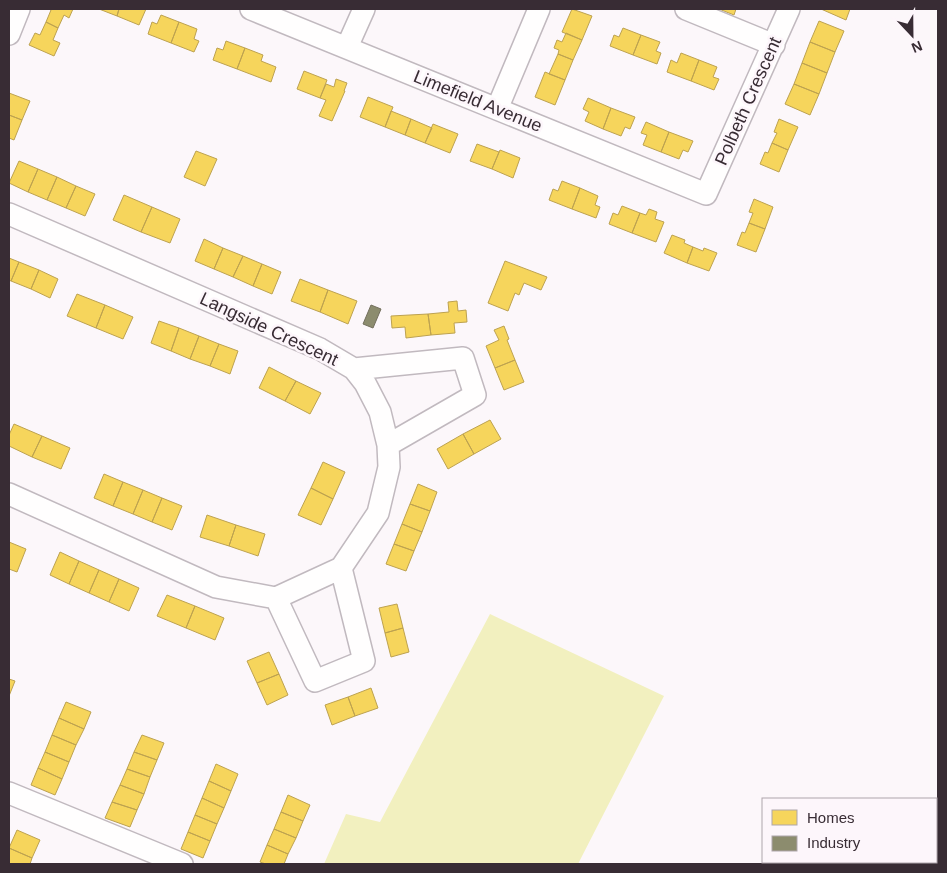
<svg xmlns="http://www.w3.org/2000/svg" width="947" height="873" font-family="Helvetica,sans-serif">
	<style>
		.green { fill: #f2f0bf }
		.homes { fill: #f6d55c; stroke: #bda250 }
		.industry { fill: #8c8c6e; stroke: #736f5d }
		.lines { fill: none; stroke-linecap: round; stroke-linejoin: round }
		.minor-casing { stroke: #c1b9bf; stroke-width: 24 }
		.minor { stroke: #fffefe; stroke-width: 21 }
		.labels { text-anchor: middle; stroke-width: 5; stroke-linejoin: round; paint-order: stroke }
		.street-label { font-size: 18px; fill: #382c34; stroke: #fdf6fb }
	</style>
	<rect width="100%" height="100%" fill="#fcf7fa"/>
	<path class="green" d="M490 614 664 696 578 864H324L346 814 380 822Z"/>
	<path class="homes" d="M48 9H73L69 18 64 15 58 28 46 22 51 10Z
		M99 9H119L117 16Z
		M119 9H146L139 25 117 16Z
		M572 9 592 16 582 40 562 32Z
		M719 9H736L734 15Z
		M821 9H850L846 20Z
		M161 15 179 22 171 43 148 34 152 22 157 24Z
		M819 21 844 31 835 52 810 42Z
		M46 22 58 28 53 40 60 43 54 56 29 45 35 33 40 35Z
		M179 22 197 29 194 39 199 41 194 52 171 43Z
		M623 28 641 35 633 55 610 46 614 35 619 37Z
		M566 33 582 40 573 60 558 54 559 50 554 48 557 40 562 42Z
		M641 35 660 42 656 51 661 53 657 64 633 55Z
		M226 41 245 48 237 69 213 60 217 48 223 50Z
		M810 42 835 52 827 73 802 63Z
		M245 48 263 55 261 61 276 67 271 82 237 69Z
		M681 53 699 60 691 81 667 72 671 60 677 63Z
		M558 54 573 60 565 80 549 74Z
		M699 60 717 67 713 77 719 79 714 90 691 81Z
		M802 63 827 73 819 94 794 84Z
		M304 71 327 80 320 98 297 89Z
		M545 72 565 80 555 105 535 97Z
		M336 79 347 83 344 91H345L332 121 319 116 326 100 320 98 326 84 334 87Z
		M794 84 819 94 810 115 785 104Z
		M9 93 30 101 22 120 9 115Z
		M368 97 393 107 385 127 360 117Z
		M588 98 611 108 603 129 585 121 589 112 583 109Z
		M611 108 635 117 630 129 625 127 621 136 603 129Z
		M391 111 411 119 405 135 385 127Z
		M9 115 22 120 14 140 9 138Z
		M411 119 432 128 425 143 405 135Z
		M779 119 798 127 788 150 772 143 777 133 774 132Z
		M646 122 669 132 661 152 643 145 647 135 641 133Z
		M433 124 458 134 450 153 425 143Z
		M669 132 693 141 688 152 683 150 679 159 661 152Z
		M772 143 788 150 779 172 760 164 765 152 768 153Z
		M477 144 499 152 492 169 470 161Z
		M500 150 520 158 513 178 492 169Z
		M196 151 217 159 205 186 184 177Z
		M19 161 38 169 28 192 9 183Z
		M38 169 57 177 47 200 28 192Z
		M57 177 76 186 66 208 47 200Z
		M562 181 580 188 572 209 549 200 553 189 558 191Z
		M76 186 95 194 85 216 66 208Z
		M580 188 598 196 595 205 600 207 596 218 572 209Z
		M124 195 152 207 141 232 113 220Z
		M754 199 773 207 765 229 749 223 753 213 749 212Z
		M622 206 640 213 632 233 609 224 613 213 618 215Z
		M152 207 180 219 170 243 141 232Z
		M649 209 657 212 655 219 664 222 656 242 632 233 640 213 646 215Z
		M749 223 765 229 756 252 737 245 742 232 745 233Z
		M672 235 685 240 684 243 693 247 687 263 664 253Z
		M204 239 223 248 214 269 195 261Z
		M693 247 703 251 704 248 717 253 709 271 687 263Z
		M223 248 243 256 233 277 214 269Z
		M243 256 262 264 253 286 233 277Z
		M9 258 19 262 11 281 9 280Z
		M505 261 547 277 541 290 524 283 519 295 515 293 508 311 488 303Z
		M19 262 39 270 31 289 11 281Z
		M262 264 281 272 272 294 253 286Z
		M39 270 58 279 50 298 31 289Z
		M300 279 328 290 320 312 291 301Z
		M328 290 357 301 348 324 320 312Z
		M77 294 105 305 96 328 67 316Z
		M457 301 458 311 466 310 467 322 454 323 455 333 431 335 428 314 449 312 448 302Z
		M105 305 133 317 123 339 96 328Z
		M428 314 431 335 406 338 405 327 392 328 391 316Z
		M159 321 179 328 171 351 151 343Z
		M504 326 509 339 507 340 515 360 495 368 486 346 499 340 494 330Z
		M179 328 199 336 190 359 171 351Z
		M199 336 219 344 210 366 190 359Z
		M219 344 238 351 230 374 210 366Z
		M515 360 524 382 504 390 495 368Z
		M269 367 296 381 285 401 259 388Z
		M296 381 321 393 310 414 285 401Z
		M490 420 501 439 474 454 463 434Z
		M14 424 42 436 32 457 9 446V435Z
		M463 434 474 454 448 469 437 449Z
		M42 436 70 448 61 469 32 457Z
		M323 462 345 472 333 499 311 488Z
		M104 474 123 482 113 506 94 498Z
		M123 482 143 490 133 514 113 506Z
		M418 484 437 492 430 511 410 504Z
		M311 488 333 499 321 525 298 515Z
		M143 490 162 498 152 522 133 514Z
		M162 498 182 506 172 530 152 522Z
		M410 504 430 511 422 532 402 524Z
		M207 515 236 525 229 546 200 537Z
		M402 524 422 532 414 551 394 544Z
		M236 525 265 534 258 556 229 546Z
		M9 542 26 549 17 572 9 569Z
		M394 544 414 551 406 571 386 564Z
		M60 552 79 561 69 584 50 575Z
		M79 561 99 570 89 593 69 584Z
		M99 570 119 579 109 602 89 593Z
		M119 579 139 588 129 611 109 602Z
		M167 595 195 606 186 628 157 616Z
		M397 604 403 628 385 633 379 608Z
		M195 606 224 618 215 640 186 628Z
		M403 628 409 652 391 657 385 633Z
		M269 652 279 674 257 683 247 661Z
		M279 674 288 695 267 705 257 683Z
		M9 679 15 681 9 696Z
		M371 688 378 708 355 716 348 697Z
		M348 697 355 716 332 725 325 705Z
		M66 702 91 712 84 729 59 718Z
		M59 718 84 729 76 745 52 735Z
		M52 735 76 745 69 762 45 752Z
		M142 735 164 743 157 760 134 752Z
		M45 752 69 762 62 779 38 768Z
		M134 752 157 760 150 777 127 769Z
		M216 764 238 774 231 791 209 781Z
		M38 768 62 779 55 795 31 785Z
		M127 769 150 777 144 794 120 785Z
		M209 781 231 791 224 808 202 798Z
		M120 785 144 794 137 810 112 802Z
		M288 795 310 805 303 821 281 812Z
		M202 798 224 808 217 824 195 815Z
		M112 802 137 810 130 827 105 818Z
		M281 812 303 821 296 838 274 829Z
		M195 815 217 824 210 841 188 832Z
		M274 829 296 838 288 854 267 845Z
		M17 830 40 840 32 858 9 848Z
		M188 832 210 841 203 858 181 849Z
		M267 845 288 854 284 864H266L260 862Z
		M9 848 32 858 30 864H9Z"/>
	<path class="industry" d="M371 305 381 309 373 328 363 324Z"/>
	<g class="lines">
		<defs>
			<path id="minor" d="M251 9 706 194 789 9
				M686 9 774 45
				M9 34 19 9
				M347 47 364 9
				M497 109 539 9
				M9 214 320 349 354 369 365 383 380 412 388 445 389 467 378 513 341 568 276 598 216 587 9 494
				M354 369 463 358 475 395 388 445
				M276 598 315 681 364 661 341 568
				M9 793 182 864"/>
		</defs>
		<use href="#minor" class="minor-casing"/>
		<use href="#minor" class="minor"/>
	</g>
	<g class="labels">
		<g class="street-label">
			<text transform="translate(478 101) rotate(22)" y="6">Limefield Avenue</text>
			<text transform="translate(748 101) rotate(-66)" y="6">Polbeth Crescent</text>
			<text transform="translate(269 329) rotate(25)" y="6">Langside Crescent</text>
		</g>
	</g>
	<rect width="947" height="873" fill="none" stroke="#382c34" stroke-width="20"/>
	<rect x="762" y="798" width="175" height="65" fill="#fdf6fb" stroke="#aea5ab"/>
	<rect x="772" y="810" width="25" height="15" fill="#f6d55c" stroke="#aea5ab"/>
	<text x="807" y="823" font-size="15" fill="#382c34">Homes</text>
	<rect x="772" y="836" width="25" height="15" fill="#8c8c6e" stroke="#aea5ab"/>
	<text x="807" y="848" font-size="15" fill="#382c34">Industry</text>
	<g transform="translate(912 35) rotate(158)" stroke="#fdf6fb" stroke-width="4" paint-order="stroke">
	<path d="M0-4L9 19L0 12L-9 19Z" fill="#382c34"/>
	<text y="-8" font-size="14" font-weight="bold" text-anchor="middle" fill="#382c34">N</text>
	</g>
</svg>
